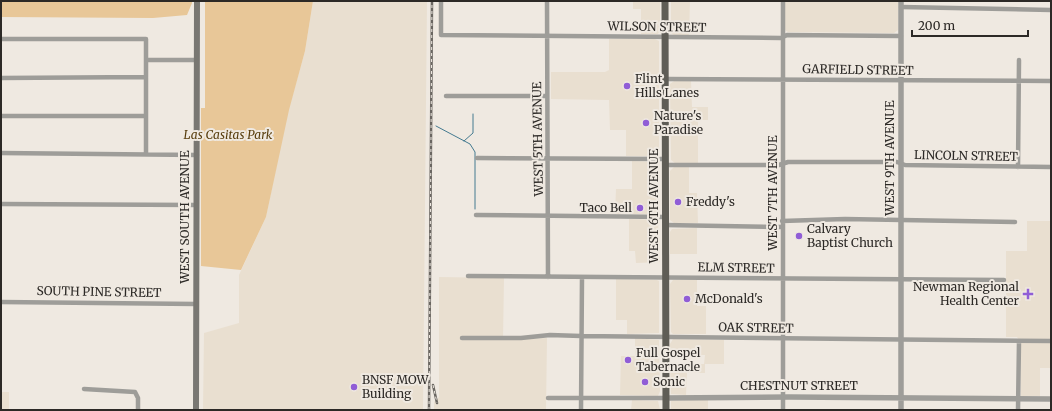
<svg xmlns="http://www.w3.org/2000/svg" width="1052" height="411" font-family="Merriweather,serif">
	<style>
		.built { fill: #e9dfd0 }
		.green { fill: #e8c798 }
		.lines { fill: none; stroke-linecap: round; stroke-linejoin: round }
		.stream { stroke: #447a90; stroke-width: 1 }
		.minor { stroke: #9e9d99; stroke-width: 4.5 }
		.tertiary { stroke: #9e9d99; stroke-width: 5.5 }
		.secondary { stroke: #797772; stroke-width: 6 }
		.primary { stroke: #5f5d56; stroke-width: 7 }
		.rail-casing { stroke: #6a6661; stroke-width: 2.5 }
		.rail { stroke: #efe9e1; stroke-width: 1; stroke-dasharray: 3; stroke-linecap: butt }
		.poi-dot { fill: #905dd6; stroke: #efe9e1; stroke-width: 1.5 }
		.labels { text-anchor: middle; stroke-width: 4; stroke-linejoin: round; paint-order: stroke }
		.street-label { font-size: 12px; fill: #2c2926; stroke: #efe9e1 }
		.poi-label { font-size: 12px; fill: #2c2926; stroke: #efe9e1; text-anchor: start }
		.park-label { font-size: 12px; font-style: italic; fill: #583d0d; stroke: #efe9e1 }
	</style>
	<rect width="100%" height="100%" fill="#efe9e1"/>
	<path class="built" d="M313 1H427L423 410H203L204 333 239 323V275L266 217 286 119 305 51Z
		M633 1H660V30L658 34H641V9H633Z
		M671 1H690L689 35H674L671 33Z
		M785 1H898V30L894 33 788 32 785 30Z
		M609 39H655L659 41V151L658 156H626V130H610L609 100 551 99V72H605L609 70Z
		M674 81H691L692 107H708V120H698V163H675L671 160 670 84Z
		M632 161 656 162 658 164 659 209 656 214H615L616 189H632Z
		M674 167H689V193H697L698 223H674L670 220V171Z
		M629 219 658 220 660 262 636 263 635 251H629Z
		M1027 221H1051V368H1040V396H1021V344L1017 337H1006V251H1027Z
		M697 228V254H670V232L672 229Z
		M439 277 504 278 503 340 547 338 546 410H434V402L439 397Z
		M616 279 657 280 659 281V333L627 334V320H616Z
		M675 280H697V306H706V334H673L671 332 670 284 673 280Z
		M635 338 659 340 660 391 658 396 620 395 621 356H635Z
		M673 339 724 340V364H705V373H687L686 395 671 394 670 364H704L705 355H670V344Z
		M1 392H9V410H1Z
		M708 399V410H671V401Z
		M632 400 658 401 660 410H631Z"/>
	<path class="green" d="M1 1H192V3L187 15 153 18 1 17Z
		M205 1H313L305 51 289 110 266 217 241 270 201 266V108H205Z"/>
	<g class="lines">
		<path class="stream" d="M436 126 470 144 475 152V209
			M464 141 473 133V114"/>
		<path class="minor" d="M441 1V35L781 38 787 35 901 36
			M547 1 548 277
			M783 1V410
			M901 7 1051 10
			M1 39H146V154
			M146 60H197
			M1 78 146 77
			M665 79 1051 81
			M446 96H547
			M1 116H146
			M1 153 197 155
			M477 158 665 159
			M665 165H779L788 162H897L905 165 1051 167
			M1018 167 1019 60
			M1 204 196 205
			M476 215 665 217
			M782 221 845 219 1015 222
			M665 225 782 227
			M468 276 1004 280
			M1 302 196 304
			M462 338H521L550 335 581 336 1051 341
			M84 389 135 392 138 398V410
			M548 398H666
			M581 410 582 277
			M1018 410 1019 341"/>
		<path class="tertiary" d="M901 1V410
			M666 398 789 397 1051 399"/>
		<path class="secondary" d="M196 410 197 1"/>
		<path class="primary" d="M665 1 666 410"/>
		<defs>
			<path id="rail" d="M433 385 437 403
				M429 410 432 1"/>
		</defs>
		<use href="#rail" class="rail-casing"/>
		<use href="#rail" class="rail"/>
	</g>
	<g class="poi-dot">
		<circle cx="627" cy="86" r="4"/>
		<circle cx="646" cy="123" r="4"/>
		<circle cx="678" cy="202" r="4"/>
		<circle cx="640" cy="208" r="4"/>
		<circle cx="799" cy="236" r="4"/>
		<path d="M1026 288h4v4h4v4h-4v4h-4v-4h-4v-4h4z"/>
		<circle cx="687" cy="299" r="4"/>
		<circle cx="628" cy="360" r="4"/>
		<circle cx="645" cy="382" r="4"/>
		<circle cx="354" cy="387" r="4"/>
	</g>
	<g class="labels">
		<g class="street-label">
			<text transform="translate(657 27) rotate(1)" y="4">WILSON STREET</text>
			<text transform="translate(858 70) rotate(1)" y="4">GARFIELD STREET</text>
			<text transform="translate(538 139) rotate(-91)" y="4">WEST 5TH AVENUE</text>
			<text transform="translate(966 156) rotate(1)" y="4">LINCOLN STREET</text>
			<text transform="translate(890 158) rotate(-90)" y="4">WEST 9TH AVENUE</text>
			<text transform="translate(773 193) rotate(-90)" y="4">WEST 7TH AVENUE</text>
			<text transform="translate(654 206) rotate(-90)" y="4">WEST 6TH AVENUE</text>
			<text transform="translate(185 217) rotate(-90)" y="4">WEST SOUTH AVENUE</text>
			<text transform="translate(736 268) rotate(1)" y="4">ELM STREET</text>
			<text transform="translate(99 292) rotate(1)" y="4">SOUTH PINE STREET</text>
			<text transform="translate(756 328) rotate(1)" y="4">OAK STREET</text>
			<text x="799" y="390">CHESTNUT STREET</text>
		</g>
		<g class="poi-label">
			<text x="635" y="83">Flint<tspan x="635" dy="14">Hills Lanes</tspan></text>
			<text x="654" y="120">Nature's<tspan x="654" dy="14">Paradise</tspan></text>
			<text x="686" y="206">Freddy's</text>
			<text x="632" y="212" text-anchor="end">Taco Bell</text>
			<text x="807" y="233">Calvary<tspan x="807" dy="14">Baptist Church</tspan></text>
			<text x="1019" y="291" text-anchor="end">Newman Regional<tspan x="1019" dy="14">Health Center</tspan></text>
			<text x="695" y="303">McDonald's</text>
			<text x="636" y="357">Full Gospel<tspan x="636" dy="14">Tabernacle</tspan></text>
			<text x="362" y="384">BNSF MOW<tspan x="362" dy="14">Building</tspan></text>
			<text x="653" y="386">Sonic</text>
		</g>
		<g class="park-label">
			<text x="228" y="139">Las Casitas Park</text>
		</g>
	</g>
	<rect width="1052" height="411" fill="none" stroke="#2c2926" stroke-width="4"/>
	<path d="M912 30v6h116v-6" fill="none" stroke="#2c2926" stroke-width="2"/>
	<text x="918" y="30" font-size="12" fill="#2c2926" stroke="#efe9e1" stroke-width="3" paint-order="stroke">200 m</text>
</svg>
